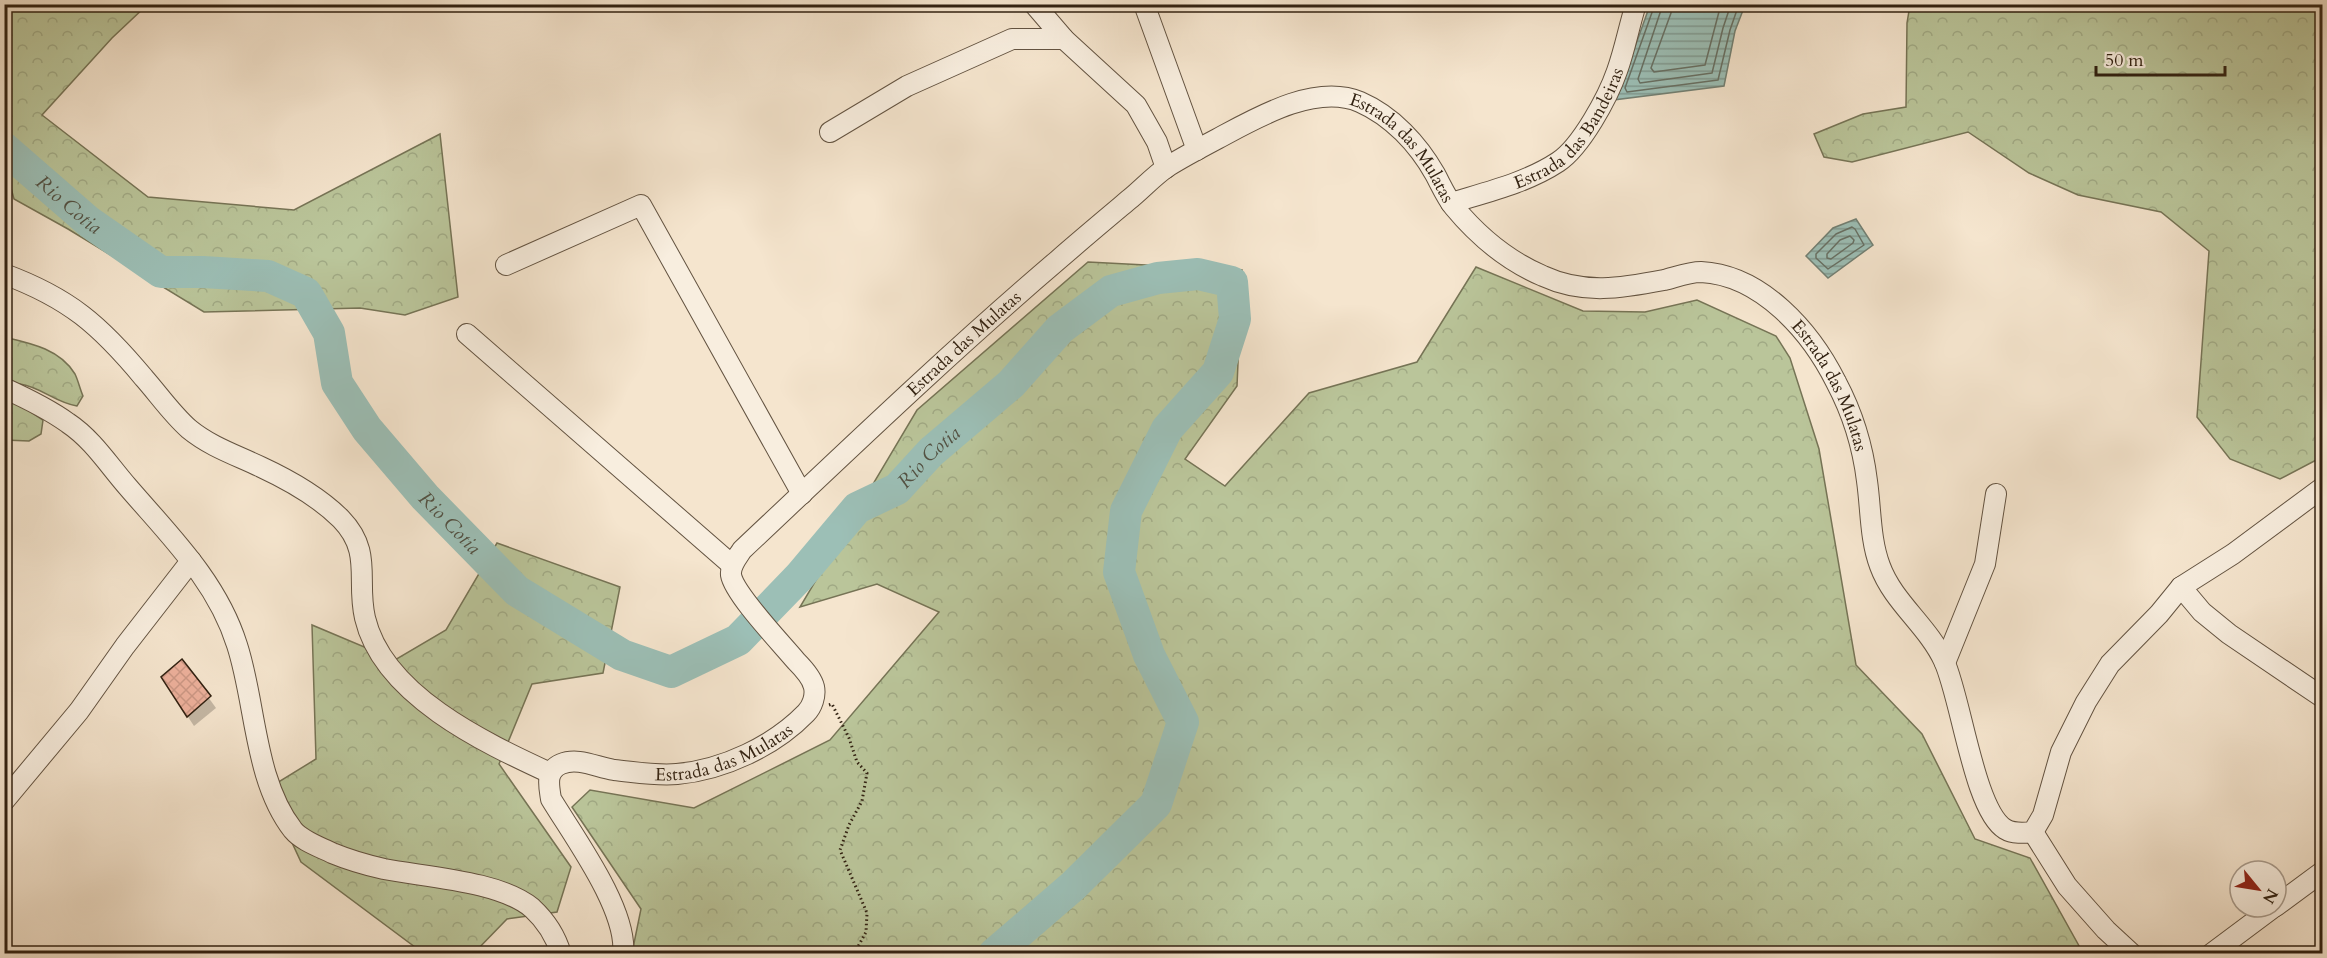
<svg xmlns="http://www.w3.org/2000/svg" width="2327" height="958" font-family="Cardo,serif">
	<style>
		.forest { fill: url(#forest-crowns); stroke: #767456; stroke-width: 1.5 }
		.water { fill: url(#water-rules); stroke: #728074; stroke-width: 1.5 }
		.shadow { fill: #0003 }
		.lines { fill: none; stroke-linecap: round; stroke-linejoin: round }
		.shore { stroke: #677064; stroke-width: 1.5 }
		.river { stroke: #9cbfb6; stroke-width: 32 }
		.building { fill: url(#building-cross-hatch); stroke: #322212; stroke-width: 1.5 }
		.minor-casing { stroke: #635341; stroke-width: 22 }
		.path { stroke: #322212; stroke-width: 3; stroke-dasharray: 1.5 3; stroke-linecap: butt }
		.minor { stroke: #f8eedf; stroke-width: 20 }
		.labels { text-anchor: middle; stroke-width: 4.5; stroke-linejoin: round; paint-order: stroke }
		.street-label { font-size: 18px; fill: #322212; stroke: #f8eedf }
		.water-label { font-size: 20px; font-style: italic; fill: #525143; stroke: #f8eedf }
	</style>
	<defs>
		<pattern id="forest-crowns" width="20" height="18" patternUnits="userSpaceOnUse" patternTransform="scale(1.5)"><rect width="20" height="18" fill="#bac59a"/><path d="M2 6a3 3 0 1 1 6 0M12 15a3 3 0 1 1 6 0" fill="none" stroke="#a0a984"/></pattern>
		<pattern id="water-rules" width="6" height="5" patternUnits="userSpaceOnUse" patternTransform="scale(1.5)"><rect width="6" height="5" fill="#9cbfb6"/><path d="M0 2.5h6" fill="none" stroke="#809b93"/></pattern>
		<pattern id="building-cross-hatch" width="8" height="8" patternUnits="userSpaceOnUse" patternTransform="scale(1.5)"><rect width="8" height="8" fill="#ecb09b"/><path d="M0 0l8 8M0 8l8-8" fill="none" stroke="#cb9784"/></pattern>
	</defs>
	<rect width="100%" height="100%" fill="#f5e5ce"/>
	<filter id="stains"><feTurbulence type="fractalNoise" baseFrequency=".00333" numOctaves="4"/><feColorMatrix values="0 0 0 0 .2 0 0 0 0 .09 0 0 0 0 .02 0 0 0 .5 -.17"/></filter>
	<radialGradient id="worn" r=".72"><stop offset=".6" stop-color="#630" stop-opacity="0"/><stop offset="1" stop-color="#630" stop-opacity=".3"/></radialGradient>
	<path class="forest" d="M4 5H147L112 38 42 115 148 197 294 210 440 134 458 297 405 315 360 308 204 312 68 229 14 199 5 166Z
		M1910 5H2322V457L2280 479 2230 459 2197 417 2209 251 2161 212 2078 195 2029 173 1968 132 1852 162 1824 157 1814 134 1863 114 1906 107 1907 23Z
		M1088 262 1242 270 1237 386 1185 459 1225 486 1309 393 1417 362 1476 267 1583 311 1645 312 1697 300 1776 336 1790 358 1819 449 1856 665 1922 734 1975 839 2030 858 2083 953H632L641 909 572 807 590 790 694 808 830 740 939 612 877 584 800 607 917 410Z
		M4 337C30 343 60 349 75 374 78 380 80 389 83 396L77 406C54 402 41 387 20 384L16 390 23 407 43 420 41 434 29 441 5 440Z
		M497 543 620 587 603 673 532 684 499 764 571 867 557 912 507 919 474 953H423L301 862 267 789 316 759 312 625 395 660 446 630Z"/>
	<path class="water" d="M1650 5H1745L1735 31 1724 86 1613 100 1627 69Z
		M1856 219 1873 245 1828 278 1806 256 1833 228Z"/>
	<path class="shadow" d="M182 661 216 708 194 726 169 688Z"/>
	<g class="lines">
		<path class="shore" d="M1655 4 1625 88 1627 92 1718 80 1730 30 1739 4
			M1663 4 1638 79 1640 83 1712 73 1723 28 1731 4
			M1672 4 1671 13 1651 68 1654 72 1705 65 1721 4
			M1852 227 1855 229 1864 245 1828 269 1816 258V254L1836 234Z
			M1850 236 1854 240 1853 243 1831 259 1827 258V254L1840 240Z"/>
		<path class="river" id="s1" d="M4 148 89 222 161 272H203L268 276 306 293 329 333 337 383 367 429 425 497 517 591 622 655 671 672 738 640 799 577 857 508 897 489 931 452 1011 384 1060 329 1111 291 1158 278 1198 274 1232 282 1235 319 1218 372 1167 429 1126 511 1119 572 1149 655 1183 722 1156 804 1073 886 994 954"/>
	</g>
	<path class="building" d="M182 659 211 696 187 717 161 677Z"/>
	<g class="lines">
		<defs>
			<g id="minor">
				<path d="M1034 4 1064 39 1136 105 1157 142 1166 168"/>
				<path d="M1144 4 1197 150"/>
				<path d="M830 132 907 86 1012 39H1064"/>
				<path id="s2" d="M1451 203C1487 192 1526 183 1558 162 1581 147 1608 97 1617 71 1625 49 1629 26 1636 4"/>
				<path d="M506 265 641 205 802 494"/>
				<path d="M4 274C69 298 100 325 144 378 159 395 172 414 189 429 211 447 236 455 261 467 289 480 319 497 341 519 373 552 356 580 365 618 383 695 483 742 550 773"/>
				<path d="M467 334 732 565"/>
				<path d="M4 388C26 398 49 409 68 423 92 439 108 464 127 486 169 535 217 581 237 645 256 703 254 780 293 830 302 841 320 847 332 853 349 860 366 865 384 869 425 877 500 881 532 908 545 920 556 937 561 954"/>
				<path d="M2181 587 2202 612 2229 634 2322 697"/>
				<path d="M1945 663 1985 564 1996 494"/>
				<path d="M4 801 79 711 125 646 191 561"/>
				<path d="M2033 832 2067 886 2106 930 2132 954"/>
				<path d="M2276 906 2322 872"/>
				<path id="s3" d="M623 954C628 910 574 837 551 799 549 786 545 771 561 764 578 757 596 767 614 770 635 772 656 776 677 774 723 770 774 746 806 713 812 707 816 696 814 687 812 678 803 668 796 661 782 644 734 594 731 575 730 565 737 558 742 550 846 452 949 353 1058 260 1082 239 1106 219 1131 198 1143 188 1154 176 1167 167 1183 157 1200 148 1217 139 1256 118 1315 83 1360 102 1392 116 1418 144 1435 174 1441 185 1446 197 1454 207 1478 236 1508 261 1543 276 1584 295 1622 288 1664 280 1676 277 1689 272 1701 272 1762 275 1811 332 1836 382 1852 412 1863 448 1867 481 1871 509 1870 540 1880 566 1893 602 1928 626 1944 661 1961 697 1974 810 2005 829 2013 834 2024 833 2033 832L2043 815 2061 752 2086 702 2110 664 2159 614 2181 587 2233 554 2322 488"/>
				<path d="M2211 954 2274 907"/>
			</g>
		</defs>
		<use href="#minor" class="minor-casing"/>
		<path class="path" d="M829 705 832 704 849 738 857 762 867 773 862 801 849 825 840 850 867 913 866 932 854 954"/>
		<use href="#minor" class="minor"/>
	</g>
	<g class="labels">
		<g class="street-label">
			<text dy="6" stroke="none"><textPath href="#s2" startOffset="147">Estrada das Bandeiras</textPath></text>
			<text dy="6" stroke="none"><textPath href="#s3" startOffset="1518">Estrada das Mulatas</textPath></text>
			<text dy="6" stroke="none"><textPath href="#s3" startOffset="976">Estrada das Mulatas</textPath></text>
			<text dy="6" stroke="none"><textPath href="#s3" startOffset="2056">Estrada das Mulatas</textPath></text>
			<text dy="6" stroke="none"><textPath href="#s3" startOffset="382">Estrada das Mulatas</textPath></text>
		</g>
		<g class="water-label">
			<text dy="7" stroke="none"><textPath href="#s1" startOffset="86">Rio Cotia</textPath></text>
			<text dy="7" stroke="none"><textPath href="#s1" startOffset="1238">Rio Cotia</textPath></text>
			<text dy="7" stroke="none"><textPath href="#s1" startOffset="626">Rio Cotia</textPath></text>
		</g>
	</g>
	<rect width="2327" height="958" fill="none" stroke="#f5e5ce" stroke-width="24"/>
	<rect x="6" y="6" width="2315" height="946" fill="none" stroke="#322212" stroke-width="3"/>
	<rect x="12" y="12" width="2303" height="934" fill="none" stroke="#322212" stroke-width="1.5"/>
	<g transform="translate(2258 889) rotate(120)"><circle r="28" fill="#f8eedf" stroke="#a99c8d" stroke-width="1.5"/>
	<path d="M0-4.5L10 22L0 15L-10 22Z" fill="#8f2418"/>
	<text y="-9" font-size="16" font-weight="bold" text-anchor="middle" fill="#322212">N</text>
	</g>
	<path d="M2096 66v9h129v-9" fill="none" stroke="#322212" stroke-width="3"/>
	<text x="2105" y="66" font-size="18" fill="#322212" stroke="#f8eedf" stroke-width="4.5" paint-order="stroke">50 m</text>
	<rect width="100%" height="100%" filter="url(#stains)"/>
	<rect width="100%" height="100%" fill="url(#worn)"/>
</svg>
